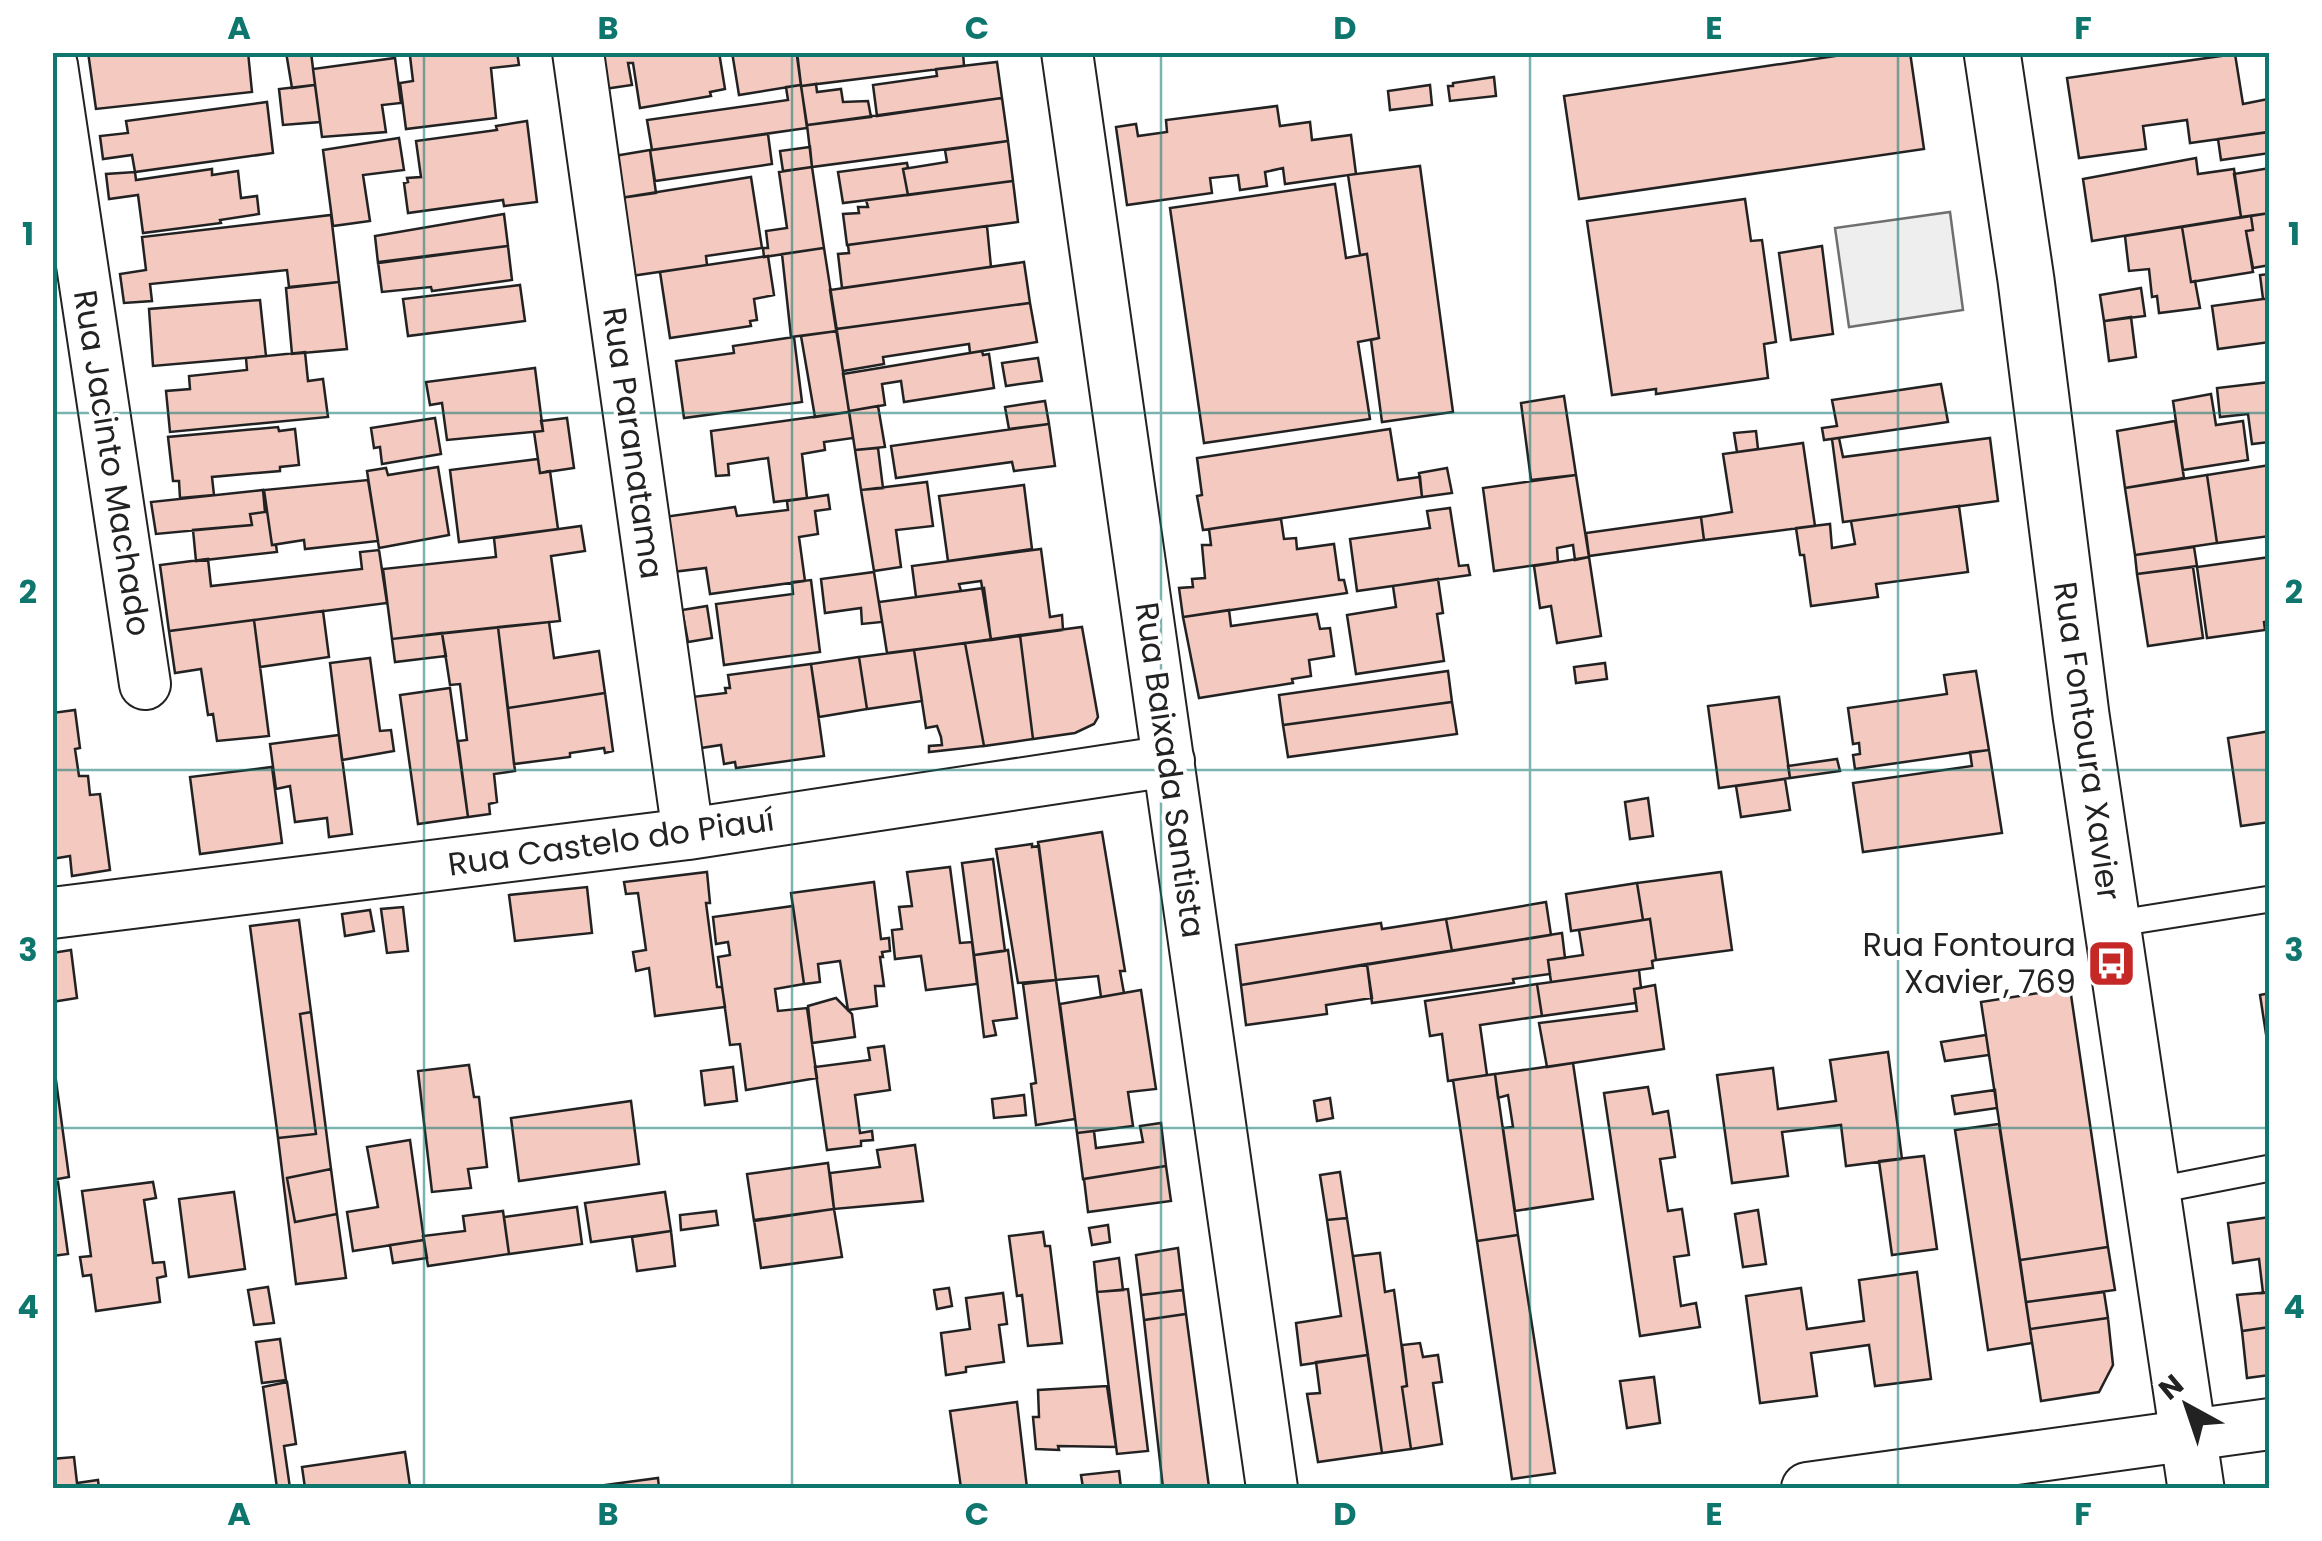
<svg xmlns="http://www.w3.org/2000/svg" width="2322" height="1541" font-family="Poppins,sans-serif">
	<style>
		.green { fill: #eee; stroke: #6f6f6f; stroke-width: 2.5 }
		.building { fill: #f3c9c0; stroke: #222; stroke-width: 2.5 }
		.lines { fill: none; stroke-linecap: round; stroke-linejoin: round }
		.lane-casing { stroke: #222; stroke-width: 29 }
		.street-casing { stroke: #222; stroke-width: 54 }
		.secondary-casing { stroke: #222; stroke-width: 59 }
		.lane { stroke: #fff; stroke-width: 25 }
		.street { stroke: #fff; stroke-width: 50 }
		.secondary { stroke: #fff; stroke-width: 55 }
		.grid { fill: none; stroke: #0f766e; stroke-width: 2.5; stroke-opacity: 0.55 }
		.labels { text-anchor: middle; stroke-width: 8; stroke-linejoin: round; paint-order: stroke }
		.street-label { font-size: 32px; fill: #222; stroke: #fff }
		.poi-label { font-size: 32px; fill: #222; stroke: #fff; text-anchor: end }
		.neatline { fill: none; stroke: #0f766e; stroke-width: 4 }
		.grid-label { font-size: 32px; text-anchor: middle; font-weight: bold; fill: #0f766e }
	</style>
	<rect width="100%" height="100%" fill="#fff"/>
	<path class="green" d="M1950 212 1963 310 1849 327 1835 228Z"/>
	<path class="building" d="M88 52H248L252 92 96 109Z
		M286 52H311L315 85 292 88Z
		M440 52H517L519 65 491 68 496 118 406 129 400 83 413 81 410 56Z
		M599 52H719L725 89 710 92 711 96 640 108 633 63H628L632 85 604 89Z
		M732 52H797L801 85 739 95Z
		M827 52H963L964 66 801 86 797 56Z
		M1862 52H1910L1924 149 1579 199 1564 96Z
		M2235 54 2243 104 2268 99 2270 132 2190 143 2187 120 2143 126 2146 149 2079 158 2067 78Z
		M395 58 401 103 382 105 386 132 322 137 313 69Z
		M997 62 1002 98 877 116 873 85 937 76 936 69Z
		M1494 77 1496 96 1450 101 1448 86H1453V83Z
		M816 84 817 92 841 89 843 102 868 101 871 117 807 125 801 86Z
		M315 85 320 122 283 125 279 89Z
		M801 85 807 128 652 150 647 120 788 100 786 87Z
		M1430 85 1432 105 1390 110 1388 91Z
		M1002 98 1008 141 812 167 807 125Z
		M267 102 273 153 135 172 132 155 103 159 100 136 128 133 126 121Z
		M1277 106 1280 126 1310 122 1312 140 1351 135 1356 174 1285 184 1283 168 1265 172 1267 186 1240 190 1238 175 1210 178 1212 193 1127 205 1116 127 1136 124 1138 136 1167 132 1166 120Z
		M527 121 537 202 504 206 503 200 408 213 404 183 408 182 407 178 421 177 416 141 497 130 496 126Z
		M2268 132 2270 153 2221 160 2218 139Z
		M768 134 772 164 655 181 650 150Z
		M399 138 404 170 363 175 370 221 333 226 323 150Z
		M1008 141 1013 181 908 195 903 169 947 162 945 150Z
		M810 147 812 167 783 171 780 151Z
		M650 150 656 193 620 198 614 156Z
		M2196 158 2198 174 2234 169 2241 217 2092 241 2083 179Z
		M907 163 908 168 903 169 908 195 843 203 838 172Z
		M1420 166 1453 412 1382 422 1371 340 1379 338 1367 254 1360 255 1348 175Z
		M812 167 824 248 764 257 763 248H768L766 231 787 228 779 172Z
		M2270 168V213L2241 217 2234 174Z
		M212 169V175L238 171 241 198 257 196 259 214 220 220 221 223 143 233 138 195 109 199 106 174 135 172 136 180Z
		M751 177 762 248 706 256 707 265 631 276 620 198Z
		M1013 181 1018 222 847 245 843 214 859 213 858 207H868L866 200Z
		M1335 184 1346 258 1367 254 1379 338 1358 342 1370 419 1204 443 1170 208Z
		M1745 199 1751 241 1762 240 1776 342 1764 344 1768 378 1656 394V389L1612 395 1587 221Z
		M2270 213V265L2253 268 2246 231 2253 230 2251 216Z
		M504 214 508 246 378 263 375 236Z
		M331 215 339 282 289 287 287 270 150 284 152 301 124 303 120 274 146 270 142 237Z
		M2251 216 2253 230 2246 231 2253 272 2191 282 2182 227Z
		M987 226 991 267 842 288 838 254 849 253 848 245Z
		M2182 227 2191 282 2195 281 2200 308 2159 313 2157 296 2152 297 2149 269 2129 271 2125 236Z
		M508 246 512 280 432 291 431 287 382 292 378 262Z
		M1822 246 1833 334 1791 340 1779 253Z
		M824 248 837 331 791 337 782 254Z
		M768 256 774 295 754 299 757 320 750 321 751 326 670 338 660 272Z
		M1024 262 1030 303 836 329 830 290Z
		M2270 274V299H2263L2260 275Z
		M339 282 347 349 292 354 286 288Z
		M520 285 525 321 408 336 403 299Z
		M2141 288 2145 316 2104 321 2100 295Z
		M2263 299H2270V342L2218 349 2212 306Z
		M260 300 266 356 153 366 149 309Z
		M1030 303 1037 342 970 353 969 344 883 357 884 364 843 371 836 329Z
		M2131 317 2136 357 2109 361 2104 321Z
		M837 331 849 412 815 417 801 336Z
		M794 337 802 402 684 418 676 361 734 353 733 346Z
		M982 351 983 355 989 354 994 388 904 402 901 381 882 384 885 405 849 411 843 374Z
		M305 352 308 381 323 379 328 417 170 432 166 391 190 389 189 376 247 370 246 358Z
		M1038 358 1042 381 1006 386 1002 363Z
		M535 368 543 431 447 440 442 403 430 405 426 382Z
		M2270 382V442L2252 444 2248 414 2220 417 2217 388Z
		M1941 384 1948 422 1824 440 1822 428 1837 426 1832 400Z
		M2211 394 2216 425 2243 421 2248 460 2183 470 2173 401Z
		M1564 396 1576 475 1531 480 1521 403Z
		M1045 401 1049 424 1009 429 1005 407Z
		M878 406 885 447 855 450 849 411Z
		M849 412 853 438 824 442 825 450 802 454 807 498 774 502 768 458 728 464 729 475 716 476 711 431Z
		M435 418 441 454 382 464 380 447 374 448 371 428Z
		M567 418 574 468 540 473 534 432 543 431 541 421Z
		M2175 421 2184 478 2125 488 2117 431Z
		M1049 424 1055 466 1014 471 1012 462 896 478 891 446Z
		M278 427 279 431 295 429 299 465 280 467V471L212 477 214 495 180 498 179 481H173L168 437Z
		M1390 429 1398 480 1420 477 1422 497 1203 530 1197 496 1202 495 1197 458Z
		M1756 431 1758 449 1737 452 1734 433Z
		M1839 438 1843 457 1990 438 1998 501 1843 522 1832 439Z
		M1803 443 1815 526 1704 540 1701 517 1732 512 1723 454Z
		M878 448 883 488 861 490 855 450Z
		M538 459 540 473 550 471 558 529 459 542 450 470Z
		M2270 465V536L2217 543 2207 475Z
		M438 467 449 535 379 548 367 471 386 468 388 475Z
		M1447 468 1452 493 1422 497 1419 473Z
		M1576 475 1589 557 1575 560 1573 545 1557 548 1558 562 1494 571 1483 488Z
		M2207 475 2217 543 2135 555 2125 488Z
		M368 480 378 541 305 549 304 540 272 545 264 490Z
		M927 482 933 526 896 530 901 567 874 571 861 490Z
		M1024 485 1032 549 948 561 939 496Z
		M263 490 265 512 250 514 252 525 156 534 151 502Z
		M264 490 272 545H276L277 552 196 561 193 530 252 525 250 514 265 512Z
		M828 495 830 509 815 511 818 534 799 537 805 581 710 594 706 568 672 572 664 517 735 507 737 516 788 510 787 501Z
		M1959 506 1968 572 1876 584 1878 597 1811 606 1804 555H1800L1796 528 1830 524 1832 548 1855 544 1851 521Z
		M1450 508 1459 566 1468 565 1470 575 1357 591 1350 539 1430 528 1427 511Z
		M1701 517 1704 540 1589 556 1586 533Z
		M1281 519 1284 539 1296 538 1297 549 1334 544 1339 580H1344L1347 593 1183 617 1179 588 1193 587 1192 579 1205 578 1202 545H1211L1209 529Z
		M581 526 585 551 551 556 560 621 392 639 383 569 496 557 494 538Z
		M2194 547 2197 566 2137 574 2135 555Z
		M1041 549 1050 617 1062 615 1063 630 991 640 981 581 959 584 961 591 916 597 912 566Z
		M379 550 387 603 169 631 160 565 208 559 211 586 362 569 360 552Z
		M1589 557 1601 636 1557 643 1551 606 1540 608 1534 566Z
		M2270 557V621L2264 622 2265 630 2207 638 2197 567Z
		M2193 567 2203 638 2148 646 2137 574Z
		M874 572 882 622 862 624 861 608 825 613 821 579Z
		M1438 579 1443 613 1437 614 1444 661 1356 674 1347 615 1396 607 1393 586Z
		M811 580 820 652 724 665 716 604 793 594 792 582Z
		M984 588 991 640 887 653 879 602Z
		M707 606 712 638 688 642 682 610Z
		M1229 610 1231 626 1317 614 1320 629 1330 628 1334 656 1309 660 1311 676 1292 679 1293 683 1199 698 1183 617Z
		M323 611 329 657 260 667 254 620Z
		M254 620 269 736 217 741 213 714 208 715 201 669 175 673 169 631Z
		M549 622 554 658 599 651 605 693 508 708 498 627Z
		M498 627 515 771 494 774 497 802 489 804 490 814 468 817 458 741 467 740 460 684 450 685 442 633Z
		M1082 627 1098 717 1094 724 1075 733 1033 739 1020 635Z
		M442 633 446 656 395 662 392 639Z
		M1020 635 1033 739 984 746 965 643Z
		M965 643 984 746 929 752V746L942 745 941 737 937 726 926 728 914 650Z
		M914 650 922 701 867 709 859 657Z
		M859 657 867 709 819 717 811 664Z
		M370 658 380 731 391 730 394 751 342 760 330 663Z
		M1605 663 1607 679 1576 683 1574 667Z
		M811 664 824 756 736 768 735 762 724 764 721 745 701 748 692 697 726 693 725 688H730L728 675Z
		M1448 671 1452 702 1283 725 1279 695Z
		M1976 671 1989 750 1855 769 1853 755 1860 754 1859 743 1853 744 1848 708 1947 694 1944 675Z
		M450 688 468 817 418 824 400 695Z
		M605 693 613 751 605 753 604 748 570 753V757L514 764 508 708Z
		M1779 697 1790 778 1719 788 1708 706Z
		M1452 702 1457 734 1288 757 1283 725Z
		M75 710 80 748 75 749 79 776H88L90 795 100 794 110 870 72 876 70 856 52 859V713Z
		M2270 731V822L2241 826 2228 738Z
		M339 735 352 834 329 837 327 818 295 822 290 786 276 789 270 744Z
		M1989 750 2002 833 1863 852 1853 783 1972 766 1970 752Z
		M1837 759 1840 771 1790 778 1788 766Z
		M272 767 282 843 200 854 190 777Z
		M1785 779 1790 810 1741 817 1736 786Z
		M1648 798 1653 836 1630 839 1625 802Z
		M1102 832 1125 971H1120L1124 993 1101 997 1098 976 1056 980 1038 842Z
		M1032 844V847L1039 846 1056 980 1018 983 996 849Z
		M993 859 1005 951 974 955 962 863Z
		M950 867 960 943 972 942 977 984 926 990 921 956 895 959 892 930 902 929 899 907 912 906 907 872Z
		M707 872 710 903H706L717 987H722L725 1007 655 1016 649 968 636 971 633 952 646 950 638 893 626 894 624 882Z
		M1721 872 1732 950 1656 960 1650 919 1643 920 1637 883Z
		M874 882 881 939 889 938 890 951 882 952 883 957H880L884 986H875L877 1006 848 1010 840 961 818 964 820 982 804 984 791 893Z
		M1637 883 1643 920 1571 931 1566 894Z
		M587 887 592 933 515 941 509 895Z
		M1546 902 1551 935 1452 951 1446 919Z
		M793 906 804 984 775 989 778 1011 807 1008 817 1078 746 1090 740 1044 730 1045 718 957 730 955 728 942 716 944 713 917Z
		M403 907 408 951 387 953 381 909Z
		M370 910 374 931 345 936 342 914Z
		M1446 919 1452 951 1241 985 1236 945 1381 923 1382 929Z
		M1650 919 1656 960 1652 961 1653 968 1551 982 1548 960 1583 955 1579 930Z
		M299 920 311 1012 300 1014 316 1134 278 1138 250 926Z
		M1562 933 1565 958 1548 960 1550 974 1513 979 1514 983 1372 1003 1367 964Z
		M71 950 77 998 52 1002V953Z
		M1008 950 1017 1018 993 1021 996 1035 984 1037 974 955Z
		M1367 964 1372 998 1326 1005 1327 1014 1246 1025 1241 985Z
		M1639 970 1641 988 1634 989 1636 1003 1542 1016 1537 984Z
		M1056 980 1075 1119 1036 1125 1031 1084 1036 1083 1023 984Z
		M1537 984 1542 1016 1480 1025 1487 1075 1448 1081 1442 1034 1430 1036 1425 1001Z
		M1655 985 1664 1049 1547 1067 1539 1023 1637 1011 1634 989Z
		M2070 988 2108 1247 2020 1260 1981 1002Z
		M1141 990 1156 1089 1128 1092 1133 1126 1077 1133 1060 1004Z
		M2270 993V1060L2260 995Z
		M836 998 852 1014 855 1037 812 1043 808 1006Z
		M311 1012 331 1169 287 1178 295 1222 337 1214 346 1278 296 1284 278 1138 316 1134 300 1014Z
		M1986 1035 1989 1055 1945 1061 1941 1042Z
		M884 1046 890 1090 855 1095 860 1133 872 1131 873 1140 861 1141V1146L827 1150 815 1067 870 1060 868 1048Z
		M52 1051 69 1177 52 1180Z
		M1888 1052 1902 1159 1846 1166 1841 1125 1782 1132 1788 1176 1732 1183 1717 1075 1773 1068 1778 1109 1836 1101 1830 1060Z
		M1573 1063 1593 1199 1515 1211 1503 1128 1513 1127 1508 1095 1498 1098 1495 1074Z
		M469 1065 474 1097H479L487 1167 468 1169 471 1188 432 1192 418 1071Z
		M733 1067 737 1101 705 1105 701 1071Z
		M1495 1074 1518 1235 1477 1241 1453 1080Z
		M1648 1087 1653 1114 1668 1111 1675 1157 1660 1159 1668 1211 1682 1209 1689 1255 1674 1257 1681 1306 1696 1303 1700 1327 1640 1336 1604 1093Z
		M1995 1090 1997 1108 1955 1114 1952 1096Z
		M1024 1095 1026 1115 994 1118 992 1099Z
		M1330 1098 1333 1118 1317 1121 1314 1101Z
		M631 1101 639 1164 519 1181 511 1118Z
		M1161 1123 1166 1166 1083 1179 1077 1133 1094 1131 1096 1148 1143 1142 1140 1126Z
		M1999 1124 2032 1343 1988 1350 1955 1130Z
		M410 1140 424 1240 353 1251 347 1212 378 1207 367 1147Z
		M915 1145 923 1201 834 1209 830 1173 880 1167 877 1150Z
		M1924 1156 1937 1249 1892 1255 1879 1161Z
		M828 1163 834 1209 754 1221 747 1174Z
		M1166 1166 1171 1201 1088 1212 1084 1179Z
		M331 1169 337 1214 295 1222 287 1178Z
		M1340 1172 1347 1218 1327 1220 1320 1175Z
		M58 1182 68 1254 52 1256V1183Z
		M153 1182 156 1198 144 1200 153 1263 164 1262 166 1276 157 1278 160 1302 96 1311 91 1275 83 1276 80 1257 91 1256 82 1191Z
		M234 1192 245 1269 189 1277 179 1199Z
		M665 1192 671 1231 591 1242 585 1203Z
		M577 1207 582 1244 509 1254 504 1217Z
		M834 1209 842 1257 761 1268 754 1220Z
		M1758 1210 1766 1264 1743 1267 1735 1214Z
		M503 1211 509 1254 428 1266 423 1236 465 1231 463 1216Z
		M716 1211 718 1225 681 1230 680 1215Z
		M2270 1217V1292L2263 1293 2259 1259 2233 1263 2228 1223Z
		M1347 1218 1368 1355 1301 1365 1296 1323 1341 1316 1327 1220Z
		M1108 1225 1110 1242 1092 1245 1089 1228Z
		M671 1231 675 1266 637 1271 632 1237Z
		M1043 1232 1045 1246H1050L1062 1343 1028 1346 1022 1295 1017 1296 1009 1236Z
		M1518 1235 1555 1473 1512 1479 1477 1241Z
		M424 1240 427 1258 393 1263 390 1245Z
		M2108 1247 2115 1290 2026 1302 2020 1260Z
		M1178 1248 1183 1290 1141 1295 1136 1255Z
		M1380 1253 1385 1292 1394 1290 1407 1386 1402 1387 1411 1449 1382 1453 1353 1256Z
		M1119 1258 1123 1290 1097 1292 1094 1262Z
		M1917 1272 1931 1379 1875 1386 1869 1345 1811 1353 1817 1396 1760 1403 1746 1296 1801 1288 1807 1329 1864 1321 1859 1280Z
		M268 1287 274 1323 254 1325 248 1290Z
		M949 1288 952 1306 937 1309 934 1290Z
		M1128 1289 1148 1451 1117 1454 1097 1292Z
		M1183 1290 1186 1314 1144 1320 1141 1295Z
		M2104 1292 2108 1318 2030 1329 2026 1302Z
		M2270 1292V1327L2242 1331 2237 1295Z
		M1003 1293 1007 1324 999 1325 1004 1362 966 1367V1372L946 1375 941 1333 970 1329 966 1298Z
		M1186 1314 1209 1487 1163 1488 1144 1320Z
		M2108 1318 2113 1365 2099 1392 2041 1401 2030 1329Z
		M2270 1327V1375L2247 1378 2242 1331Z
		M280 1339 286 1380 262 1383 256 1342Z
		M1420 1343 1423 1357 1438 1355 1442 1382 1433 1383 1442 1444 1411 1449 1402 1387 1407 1386 1402 1345Z
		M1368 1355 1382 1453 1318 1462 1307 1394 1320 1393 1316 1362Z
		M1654 1377 1660 1423 1627 1428 1620 1381Z
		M287 1382 296 1444 284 1446 290 1488H277L263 1387Z
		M1107 1386 1116 1447 1058 1446 1059 1450 1036 1449 1033 1417H1039L1038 1390Z
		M1017 1402 1027 1488H961L950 1411Z
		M405 1452 410 1486 418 1488H305L302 1467Z
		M74 1457 77 1483 98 1480 99 1488H52V1459Z
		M1119 1471 1121 1488H1083L1081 1475Z
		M658 1478 659 1488H583Z"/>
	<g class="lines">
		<defs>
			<path id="lane" d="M2113 924 2270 899
				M2153 1191 2270 1168"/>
			<path id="street" d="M578 52 688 834
				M1067 52 1272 1488
				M52 65 145 684
				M52 913 688 834 1169 761
				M1807 1488 2270 1424"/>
			<path id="secondary" d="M1992 52 2026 280 2081 715 2196 1488"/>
		</defs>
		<use href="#lane" class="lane-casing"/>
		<use href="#street" class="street-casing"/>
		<use href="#secondary" class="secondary-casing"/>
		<use href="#lane" class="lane"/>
		<use href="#street" class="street"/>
		<use href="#secondary" class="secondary"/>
	</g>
	<path class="grid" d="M424 52V1488M792 52V1488M1161 52V1488M1530 52V1488M1898 52V1488M52 413H2270M52 770H2270M52 1128H2270"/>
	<defs>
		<symbol id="bus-square" viewBox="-11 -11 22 22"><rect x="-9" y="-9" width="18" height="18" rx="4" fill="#c62828" stroke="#fff"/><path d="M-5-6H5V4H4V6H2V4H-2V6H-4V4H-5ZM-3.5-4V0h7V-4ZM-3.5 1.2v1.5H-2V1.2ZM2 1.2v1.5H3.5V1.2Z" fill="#fff"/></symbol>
	</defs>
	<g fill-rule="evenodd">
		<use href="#bus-square" x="2084" y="936" width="55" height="55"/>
	</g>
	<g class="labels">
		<g class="street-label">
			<text transform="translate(633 443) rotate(82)" y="11">Rua Paranatama</text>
			<text transform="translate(112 463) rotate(81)" y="11">Rua Jacinto Machado</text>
			<text transform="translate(2087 741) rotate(82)" y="11">Rua Fontoura Xavier</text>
			<text transform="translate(1170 770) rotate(82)" y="11">Rua Baixada Santista</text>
			<text transform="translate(611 842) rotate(-8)" y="11">Rua Castelo do Piauí</text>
		</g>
		<g class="poi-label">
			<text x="2076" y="956">Rua Fontoura<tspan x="2076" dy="37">Xavier, 769</tspan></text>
		</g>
	</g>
	<rect width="2322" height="1541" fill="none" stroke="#ffffff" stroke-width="110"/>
	<g transform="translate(2187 1406) rotate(320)" stroke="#ffffff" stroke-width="8" paint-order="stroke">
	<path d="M0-8L18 38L0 25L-18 38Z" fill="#222222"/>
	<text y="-15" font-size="28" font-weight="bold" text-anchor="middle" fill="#222222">N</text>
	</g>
	<rect x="55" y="55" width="2212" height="1431" class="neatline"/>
	<g class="grid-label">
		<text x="239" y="39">A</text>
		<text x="608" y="39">B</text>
		<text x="977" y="39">C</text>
		<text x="1345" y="39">D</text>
		<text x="1714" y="39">E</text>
		<text x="2083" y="39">F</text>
		<text x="28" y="245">1</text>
		<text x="2294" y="245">1</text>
		<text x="28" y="603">2</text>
		<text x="2294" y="603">2</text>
		<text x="28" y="961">3</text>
		<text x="2294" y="961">3</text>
		<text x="28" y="1318">4</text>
		<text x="2294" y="1318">4</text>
		<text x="239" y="1525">A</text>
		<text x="608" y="1525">B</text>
		<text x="977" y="1525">C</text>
		<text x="1345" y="1525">D</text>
		<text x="1714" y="1525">E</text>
		<text x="2083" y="1525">F</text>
	</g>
</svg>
